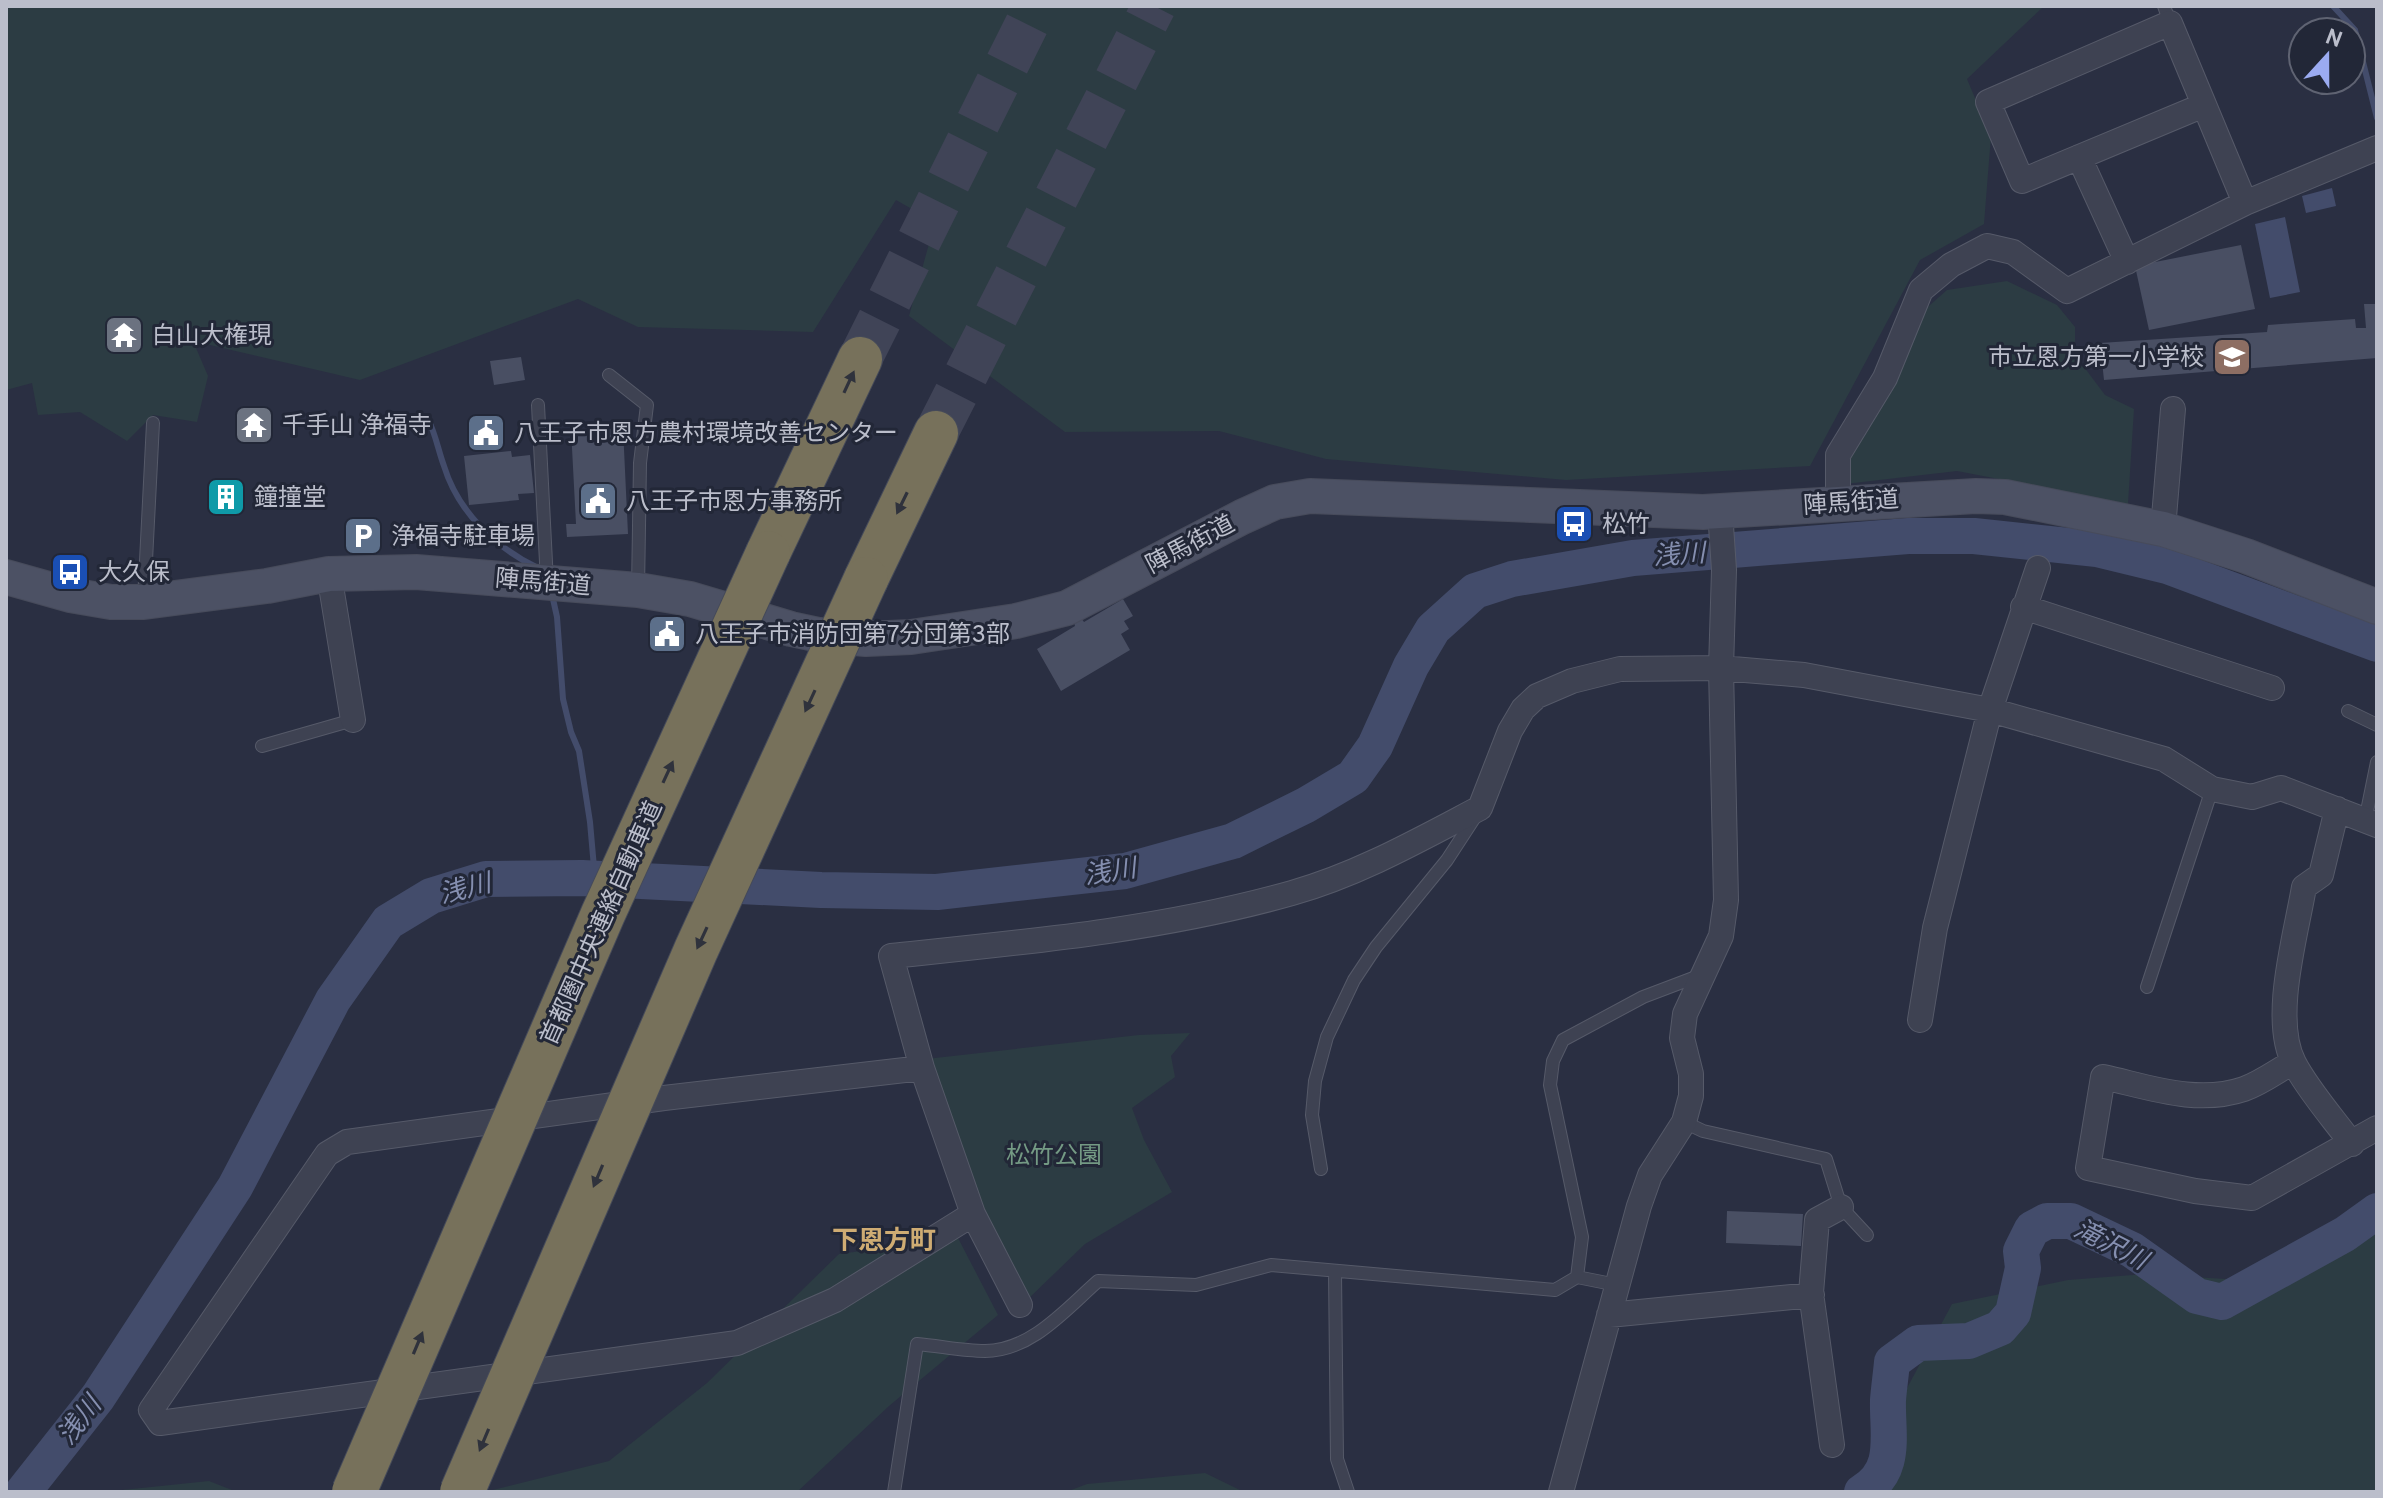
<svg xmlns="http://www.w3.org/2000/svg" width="2383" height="1498" font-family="Overpass,'Noto Sans JP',sans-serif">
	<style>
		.green { fill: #2c3c43 }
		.water { fill: #434c6b }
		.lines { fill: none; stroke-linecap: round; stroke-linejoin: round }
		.stream { stroke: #434c6b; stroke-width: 6 }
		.river { stroke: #434c6b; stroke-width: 36 }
		.building { fill: #494f63 }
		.motorway-tunnel { stroke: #404457; stroke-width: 44; stroke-dasharray: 44 22; stroke-linecap: butt }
		.service-casing { stroke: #565a69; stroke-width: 14 }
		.minor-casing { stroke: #565a69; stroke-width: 26 }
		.secondary-casing { stroke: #474b5b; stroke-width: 36 }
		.motorway-casing { stroke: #454a59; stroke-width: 46 }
		.service { stroke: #3e4252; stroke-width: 12 }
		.minor { stroke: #3e4252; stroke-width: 24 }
		.secondary { stroke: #4c5164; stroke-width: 34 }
		.motorway { stroke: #77715b; stroke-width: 44 }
		.motorway-bridge-casing { stroke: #454a59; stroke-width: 46; stroke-linecap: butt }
		.motorway-bridge { stroke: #77715b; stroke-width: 44 }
		.oneway { fill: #2f323c }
		.labels { text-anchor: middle; stroke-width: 6; stroke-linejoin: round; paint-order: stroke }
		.poi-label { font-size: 24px; fill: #bbbecb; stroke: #222737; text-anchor: start }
		.street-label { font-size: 24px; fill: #bbbecb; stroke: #222737 }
		.park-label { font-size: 24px; fill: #749a84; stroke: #222737 }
		.water-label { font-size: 26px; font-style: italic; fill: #858fb0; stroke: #222737 }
		.neighbourhood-label { font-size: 26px; font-weight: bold; fill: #cfac73; stroke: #222737 }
	</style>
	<rect width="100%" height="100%" fill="#2a2f42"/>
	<path class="green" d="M6 6H2044L1967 79 1991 136 1984 224 1920 260 1810 466 1566 480 1326 459 1219 431 1065 432 909 316 935 222 896 200 813 332 638 327 578 299 360 380 193 341 208 376 197 422 153 415 127 441 80 412 38 415 32 383 6 390Z
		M2007 281 2057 305 2075 327V355L2105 395 2134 409 2128 504 1957 471 1845 484 1849 451 1921 313 1947 290Z
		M1190 1033 1171 1056 1175 1077 1132 1108 1144 1140 1172 1192 1085 1244 1026 1301 979 1212 926 1059 1139 1035Z
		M2377 1216V1492H1867L1898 1405 1952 1304 2068 1280 2146 1274 2241 1280 2344 1246Z
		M958 1238 998 1315 889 1406 797 1492H485L609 1461 707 1383 839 1254Z
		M1205 1473 1244 1492H1066L1087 1484Z
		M209 1481 237 1492H103Z"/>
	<path class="water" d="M2332 188 2336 206 2306 213 2302 196Z
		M2285 217 2300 292 2270 298 2255 224Z"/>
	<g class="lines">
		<path class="stream" d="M2333 6 2355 30 2377 118
			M428 419C436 435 438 450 444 466 458 512 496 548 538 568
			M553 599 557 617 563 699 571 732 579 751 590 822 595 879"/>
		<path class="river" d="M23 1492 98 1397 235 1187 333 1000 388 922 431 896 486 879 582 878 821 890 937 892 1125 871 1233 841 1306 805 1353 777 1375 746 1411 666 1433 629 1475 591 1512 579 1633 558 1908 536H1974L2097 549 2167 566 2377 644
			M1862 1492C1898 1471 1887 1435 1888 1400 1889 1387 1891 1374 1892 1362L1918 1343 1969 1341 2000 1328 2013 1313 2023 1268 2021 1251 2032 1229 2047 1221H2071L2132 1250 2197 1296 2222 1302 2345 1234 2377 1211"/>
	</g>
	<path class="building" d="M2241 245 2255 309 2149 330 2135 266Z
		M2364 304H2377V358L2104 380 2100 343 2267 332 2268 325 2355 319 2356 328H2366Z
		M521 357 525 380 494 385 490 361Z
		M591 423H602V429L623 428 628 534 567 537 566 524H576L571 429 591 428Z
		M511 451 512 457 530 455 534 493 518 494 519 500 469 505 464 456Z
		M217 488H233L234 506H218Z
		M1123 599 1133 616 1124 621 1129 629 1121 634 1130 650 1061 691 1037 649 1075 626 1074 622 1081 618 1084 622Z
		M660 620 679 624 673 648 655 643Z
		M1727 1211 1803 1214 1801 1246 1726 1243Z"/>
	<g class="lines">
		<path class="motorway-tunnel" d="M860 359 1036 6
			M936 433 1154 6"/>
		<defs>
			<path id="service" d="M2164 6 2170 23
				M609 375 647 405 640 463 638 589
				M538 405 547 582
				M144 600 153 423
				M2348 711 2377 725
				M262 746 353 720
				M2365 821 2377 762
				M2147 987 2212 789
				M1684 1122 1703 1131 1826 1159 1841 1207 1867 1235
				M1321 1169 1312 1115 1315 1081 1327 1037 1354 980 1376 947 1447 860 1477 814
				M1335 1272 1337 1459 1348 1492
				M1577 1277 1617 1285
				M894 1492 917 1344C940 1346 963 1351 985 1351 1031 1351 1066 1309 1098 1281L1196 1285 1271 1265 1555 1290 1577 1277 1582 1237 1550 1085 1553 1061 1563 1040 1643 997 1701 975"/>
			<path id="minor" d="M2204 105 2022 181 1988 102 2170 23 2245 203
				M2079 157 2127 262
				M1838 503V455L1885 378 1921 290 1951 265 1987 246 2013 252 2067 291 2245 203 2377 148
				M2163 529 2173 409
				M329 574 353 720
				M2023 607 2272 688
				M2337 809 2321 875 2304 887C2296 935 2271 1019 2294 1063 2308 1090 2333 1118 2352 1144
				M1920 1020 1935 928 1990 710 2038 568
				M2293 1062C2277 1071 2261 1083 2244 1089 2197 1105 2149 1087 2103 1077L2088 1168 2195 1191 2252 1198 2377 1128
				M922 1068 664 1098 347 1142 327 1154 151 1410 160 1423 737 1343 835 1300 973 1214
				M1020 1305 973 1214 922 1068 891 956C1026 942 1161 930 1292 893 1359 874 1419 840 1480 808L1510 731 1523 709 1537 696 1572 681 1620 669 1721 668 1804 675 1990 710 2164 759 2212 789 2252 797 2281 788 2377 825
				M1609 1315 1812 1295
				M1832 1445 1811 1293 1817 1220 1841 1207
				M1561 1492 1639 1206 1650 1175 1684 1122 1691 1096V1074L1682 1038 1685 1014 1721 936 1726 900 1721 668 1724 570 1720 511"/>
			<path id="secondary" d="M6 577 70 595 111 602H144L267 586 329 574 416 572 638 590 690 599 791 629 819 635 866 639 911 637 1016 621 1067 608 1242 517 1275 502 1310 496 1703 512 1976 496 2005 497 2163 529 2246 556 2377 607"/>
			<path id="motorway" d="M768 553 860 359
				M866 579 936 433"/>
		</defs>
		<use href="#service" class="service-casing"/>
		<use href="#minor" class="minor-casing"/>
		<use href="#secondary" class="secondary-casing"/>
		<use href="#motorway" class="motorway-casing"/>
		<use href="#service" class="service"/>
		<use href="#minor" class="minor"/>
		<use href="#secondary" class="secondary"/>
		<use href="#motorway" class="motorway"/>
		<defs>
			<path id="motorway-bridge" d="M354 1492 603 914 768 553
				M462 1492 696 950 866 579"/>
		</defs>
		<use href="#motorway-bridge" class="motorway-bridge-casing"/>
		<use href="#motorway-bridge" class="motorway-bridge"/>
	</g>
	<defs><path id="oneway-solid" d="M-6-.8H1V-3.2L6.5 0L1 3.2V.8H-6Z" transform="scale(2)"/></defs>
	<g class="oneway">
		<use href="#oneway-solid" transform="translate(849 382) rotate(-65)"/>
		<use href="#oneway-solid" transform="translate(902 503) rotate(116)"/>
		<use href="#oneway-solid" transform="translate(810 701) rotate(115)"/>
		<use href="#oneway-solid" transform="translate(668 772) rotate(-65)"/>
		<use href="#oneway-solid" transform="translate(702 938) rotate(115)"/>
		<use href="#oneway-solid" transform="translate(598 1176) rotate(113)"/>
		<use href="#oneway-solid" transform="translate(418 1343) rotate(-67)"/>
		<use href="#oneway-solid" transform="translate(484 1440) rotate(113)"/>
	</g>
	<defs>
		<symbol id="temple-square" viewBox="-11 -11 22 22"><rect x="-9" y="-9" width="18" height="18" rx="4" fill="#6b7280" stroke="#222737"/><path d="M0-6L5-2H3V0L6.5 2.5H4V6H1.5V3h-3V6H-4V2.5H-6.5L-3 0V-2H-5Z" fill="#fff"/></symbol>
		<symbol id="school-square" viewBox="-11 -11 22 22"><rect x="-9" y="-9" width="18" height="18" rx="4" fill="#8d6e63" stroke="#222737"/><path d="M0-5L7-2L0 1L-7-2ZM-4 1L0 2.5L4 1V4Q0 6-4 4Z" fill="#fff"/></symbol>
		<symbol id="civic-square" viewBox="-11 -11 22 22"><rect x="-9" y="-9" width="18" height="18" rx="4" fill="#5c6f8a" stroke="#222737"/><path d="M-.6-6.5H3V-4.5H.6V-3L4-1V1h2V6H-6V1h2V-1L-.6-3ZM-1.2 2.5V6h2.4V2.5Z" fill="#fff"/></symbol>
		<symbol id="building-square" viewBox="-11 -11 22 22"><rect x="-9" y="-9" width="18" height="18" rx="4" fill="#0f9aa8" stroke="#222737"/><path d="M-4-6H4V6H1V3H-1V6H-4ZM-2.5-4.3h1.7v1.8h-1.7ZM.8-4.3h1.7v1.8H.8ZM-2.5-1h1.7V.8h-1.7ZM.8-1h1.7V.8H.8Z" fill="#fff"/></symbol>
		<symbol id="bus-square" viewBox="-11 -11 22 22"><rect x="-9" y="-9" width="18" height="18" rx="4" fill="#1a4fb4" stroke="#222737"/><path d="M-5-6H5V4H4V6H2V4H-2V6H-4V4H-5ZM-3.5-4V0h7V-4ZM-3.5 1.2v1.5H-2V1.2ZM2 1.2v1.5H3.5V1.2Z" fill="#fff"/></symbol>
		<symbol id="parking-square" viewBox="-11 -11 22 22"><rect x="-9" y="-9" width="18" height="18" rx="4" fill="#5c6f8a" stroke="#222737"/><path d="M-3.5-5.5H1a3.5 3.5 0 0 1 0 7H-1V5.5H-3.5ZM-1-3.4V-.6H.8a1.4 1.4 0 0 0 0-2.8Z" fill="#fff"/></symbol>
	</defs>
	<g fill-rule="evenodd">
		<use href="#temple-square" x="102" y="313" width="44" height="44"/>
		<use href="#school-square" x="2210" y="335" width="44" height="44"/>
		<use href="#temple-square" x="232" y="403" width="44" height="44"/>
		<use href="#civic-square" x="464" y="411" width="44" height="44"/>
		<use href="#building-square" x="204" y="475" width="44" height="44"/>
		<use href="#civic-square" x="576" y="479" width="44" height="44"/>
		<use href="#bus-square" x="1552" y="502" width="44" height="44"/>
		<use href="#parking-square" x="341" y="514" width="44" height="44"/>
		<use href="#bus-square" x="48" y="550" width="44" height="44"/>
		<use href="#civic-square" x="645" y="612" width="44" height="44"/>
	</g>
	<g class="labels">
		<g class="poi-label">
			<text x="152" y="343">白山大権現</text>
			<text x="2204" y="365" text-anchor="end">市立恩方第一小学校</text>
			<text x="282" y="433">千手山 浄福寺</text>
			<text x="514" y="441">八王子市恩方農村環境改善センター</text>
			<text x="254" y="505">鐘撞堂</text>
			<text x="626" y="509">八王子市恩方事務所</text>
			<text x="1602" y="532">松竹</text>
			<text x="391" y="544">浄福寺駐車場</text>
			<text x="98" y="580">大久保</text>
			<text x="695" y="642">八王子市消防団第7分団第3部</text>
		</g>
		<g class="street-label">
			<text transform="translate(1851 502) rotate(-4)" y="8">陣馬街道</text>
			<text transform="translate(1190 544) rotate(-28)" y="8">陣馬街道</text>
			<text transform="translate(543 582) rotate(5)" y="8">陣馬街道</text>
			<text transform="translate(601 923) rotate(-66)" y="8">首都圏中央連絡自動車道</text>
		</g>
		<g class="park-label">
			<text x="1054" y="1163">松竹公園</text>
		</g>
		<g class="water-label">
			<text transform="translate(1679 554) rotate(-4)" y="9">浅川</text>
			<text transform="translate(1110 871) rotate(-9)" y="9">浅川</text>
			<text transform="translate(465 888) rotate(-14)" y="9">浅川</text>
			<text transform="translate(2111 1244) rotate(27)" y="9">滝沢川</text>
			<text transform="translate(79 1420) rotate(-52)" y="9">浅川</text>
		</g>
		<g class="neighbourhood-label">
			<text x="884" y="1249">下恩方町</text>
		</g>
	</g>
	<rect width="2383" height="1498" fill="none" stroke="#bbbecb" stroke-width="16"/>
	<g transform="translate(2327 56) rotate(21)"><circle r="38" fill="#222737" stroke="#5f6372" stroke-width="2"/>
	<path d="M0-6L14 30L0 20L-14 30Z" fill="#9babf1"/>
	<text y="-12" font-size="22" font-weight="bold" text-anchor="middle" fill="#bbbecb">N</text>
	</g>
</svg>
